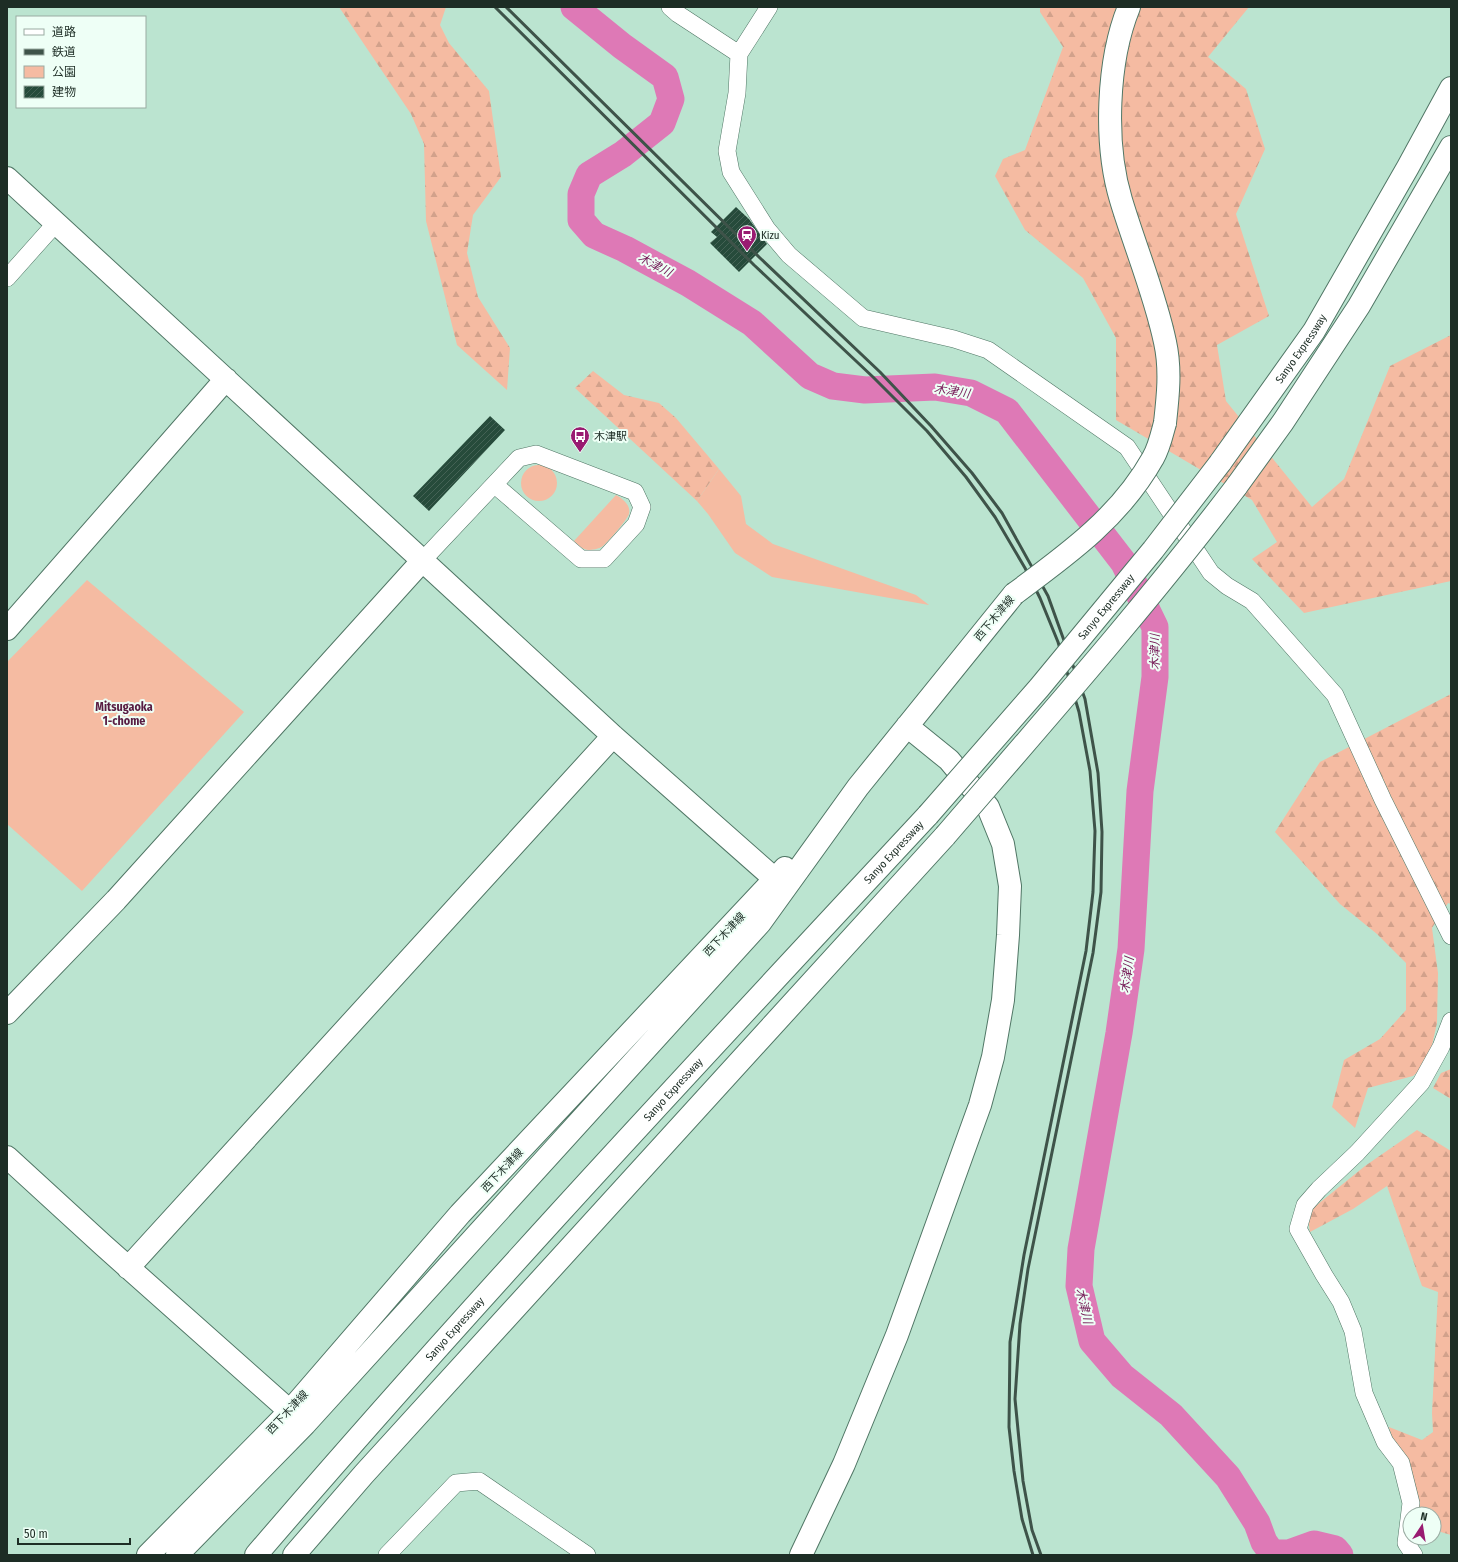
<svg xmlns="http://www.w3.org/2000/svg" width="1458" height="1562" font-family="'Fira Sans Condensed','Noto Sans JP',sans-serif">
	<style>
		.green { fill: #f5bba2 }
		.forest { fill: url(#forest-firs) }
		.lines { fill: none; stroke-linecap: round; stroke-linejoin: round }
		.river { stroke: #de79b6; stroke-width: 27 }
		.building { fill: url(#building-hatch) }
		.street-casing { stroke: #507665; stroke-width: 18 }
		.secondary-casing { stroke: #507665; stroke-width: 24 }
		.highway-casing { stroke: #507665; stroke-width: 24 }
		.street { stroke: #fff; stroke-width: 17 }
		.secondary { stroke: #fff; stroke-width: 22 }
		.highway { stroke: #fff; stroke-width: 22 }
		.rail { stroke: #3e5349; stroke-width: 3 }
		.secondary-bridge-casing { stroke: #507665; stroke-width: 24; stroke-linecap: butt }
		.highway-bridge-casing { stroke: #507665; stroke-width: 24; stroke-linecap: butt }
		.secondary-bridge { stroke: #fff; stroke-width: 22 }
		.highway-bridge { stroke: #fff; stroke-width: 22 }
		.labels { text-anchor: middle; stroke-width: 4; stroke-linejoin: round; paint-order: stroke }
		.poi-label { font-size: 11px; fill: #1d2d25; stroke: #eefff6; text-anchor: start }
		.street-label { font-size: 11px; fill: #1d2d25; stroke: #eefff6 }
		.water-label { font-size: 12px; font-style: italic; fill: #761c58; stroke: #eefff6 }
		.neighbourhood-label { font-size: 12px; font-weight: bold; fill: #581d43; stroke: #eefff6 }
	</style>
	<defs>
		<pattern id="forest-firs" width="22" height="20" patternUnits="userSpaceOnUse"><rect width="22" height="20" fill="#f5bba2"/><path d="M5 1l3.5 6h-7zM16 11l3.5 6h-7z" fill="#d2a18b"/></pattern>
		<pattern id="building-hatch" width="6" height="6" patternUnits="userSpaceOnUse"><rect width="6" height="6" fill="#264b3b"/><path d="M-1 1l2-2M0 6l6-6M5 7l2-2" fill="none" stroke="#446255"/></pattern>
	</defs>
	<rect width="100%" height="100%" fill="#bbe4d0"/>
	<path class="green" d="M521 483a18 18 0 1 1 36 0a18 18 0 1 1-36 0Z
		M719 469 741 496 746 524 773 544 916 595 929 605 772 577 735 553 708 514 697 501Z
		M616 495C623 499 631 505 629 514 627 520 608 542 603 546 599 549 592 550 588 550 582 549 578 545 574 541Z
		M87 580 244 712 82 891 7 824V662Z"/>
	<path class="forest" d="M339 7H446L440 25 449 43 489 91 501 177 473 215 467 253 478 297 510 348 507 390 457 345 426 221 424 144 411 114Z
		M1040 7H1249L1208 57 1246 89 1265 149 1236 214 1269 316 1217 345 1226 401 1312 507 1344 479 1390 366 1451 335V581L1304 613 1252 559 1277 542 1252 500 1116 420V338L1083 278 1025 230 995 176 1003 159 1025 150 1063 47 1040 12Z
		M593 371 624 395 659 403 676 418 719 469 697 501 575 388Z
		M1451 694V904L1448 903 1432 928 1438 973 1437 1023 1428 1063 1413 1076 1368 1088 1355 1128 1332 1107 1344 1060 1380 1039 1406 1010V963L1377 934 1340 904 1275 832 1320 762Z
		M1451 1069V1099L1433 1088 1441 1073Z
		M1417 1130 1451 1151V1535L1434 1530V1514L1419 1513 1409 1472 1392 1438 1389 1427 1422 1440 1433 1432 1432 1413 1438 1292 1422 1286 1387 1186 1353 1209 1310 1232 1307 1213 1365 1166Z"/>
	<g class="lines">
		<path class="river" d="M574 7 622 46 665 77 671 99 662 123 623 154 589 175 581 194V220L594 235 625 249 688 283 752 323 810 376 833 386 865 390 935 387 971 393 1007 411 1124 563 1155 627V677L1140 791 1131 949 1119 1033 1081 1249 1079 1286 1092 1341 1122 1376 1171 1415 1228 1477 1257 1523 1264 1542 1272 1553H1289L1314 1544 1335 1549 1340 1555"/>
	</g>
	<path class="building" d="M736 207 749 219 767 244 739 272 710 243 717 237 711 232Z
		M490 416 505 430 429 511 413 496Z"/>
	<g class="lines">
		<defs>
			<path id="street" d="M670 7 678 14 739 54
				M769 7 739 54 737 93 727 151 731 172 767 229 789 255 863 318 954 339 988 350 1127 447 1211 573 1227 586 1252 601 1335 695 1383 800 1451 936
				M7 278 56 223
				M423 560 519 458 536 454 635 492 642 507 636 524 604 559H581L495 485
				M387 1555 456 1483 479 1481 587 1555
				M1414 1555 1406 1543 1411 1503 1401 1463 1385 1442 1364 1393 1353 1331 1341 1302 1324 1275 1298 1229 1305 1205 1319 1189 1357 1153 1421 1083 1441 1047 1451 1021"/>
			<path id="secondary" d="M1129 7C1107 61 1104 144 1121 200 1135 247 1155 294 1165 342 1171 369 1168 396 1165 423
				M7 178 613 736 785 888
				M7 629 226 379
				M7 1013 116 900 423 560
				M7 1157 103 1245 301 1421
				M128 1268 613 736
				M148 1555 289 1412 460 1214 785 868
				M177 1555 305 1424 760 923 858 787 1014 594
				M801 1555 844 1464 897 1335 980 1105 993 1057 1003 1000 1008 935 1010 886 1003 844 988 807 949 760 907 726"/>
			<g id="highway">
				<path id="s1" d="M1220 463 1314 331 1408 167 1451 88"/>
				<path d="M1236 487 1283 422 1359 306 1451 147"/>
				<path id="s2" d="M256 1555C473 1302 701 1059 928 815"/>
				<path d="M294 1555 364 1474 945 836"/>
			</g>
		</defs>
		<use href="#street" class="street-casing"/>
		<use href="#secondary" class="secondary-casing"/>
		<use href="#highway" class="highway-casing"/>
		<use href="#street" class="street"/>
		<use href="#secondary" class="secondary"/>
		<use href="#highway" class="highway"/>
		<path class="rail" d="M495 7 754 265 873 377 927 431 966 477 995 517 1025 568 1040 598 1058 642 1079 712 1090 771 1095 831 1093 892 1086 951 1024 1255 1010 1342 1009 1427 1014 1471 1022 1519 1033 1555
			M506 7 760 258 880 372 931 426 972 473 1002 513 1048 596 1085 699 1098 773 1102 832 1101 892 1093 953 1028 1269 1020 1324 1015 1399 1023 1481 1032 1530 1041 1555"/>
		<defs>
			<path id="secondary-bridge" d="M1014 594C1067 555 1120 517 1153 458 1159 448 1162 434 1165 423"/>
			<g id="highway-bridge">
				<path id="s3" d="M928 815 1039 688 1153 550 1220 463"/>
				<path d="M945 836C1044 721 1144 608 1236 487"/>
			</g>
		</defs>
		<use href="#secondary-bridge" class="secondary-bridge-casing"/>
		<use href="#highway-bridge" class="highway-bridge-casing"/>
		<use href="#secondary-bridge" class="secondary-bridge"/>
		<use href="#highway-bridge" class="highway-bridge"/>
	</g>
	<defs>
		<symbol id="station-pin" viewBox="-11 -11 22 30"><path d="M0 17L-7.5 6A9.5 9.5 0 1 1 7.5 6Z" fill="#991b71" stroke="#eefff6"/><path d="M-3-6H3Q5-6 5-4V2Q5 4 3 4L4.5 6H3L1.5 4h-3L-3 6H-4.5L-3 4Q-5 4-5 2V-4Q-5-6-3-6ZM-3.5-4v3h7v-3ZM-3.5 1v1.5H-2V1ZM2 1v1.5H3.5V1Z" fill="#fff"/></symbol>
		<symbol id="bus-pin" viewBox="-11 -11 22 30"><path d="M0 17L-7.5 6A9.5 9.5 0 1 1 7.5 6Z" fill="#991b71" stroke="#eefff6"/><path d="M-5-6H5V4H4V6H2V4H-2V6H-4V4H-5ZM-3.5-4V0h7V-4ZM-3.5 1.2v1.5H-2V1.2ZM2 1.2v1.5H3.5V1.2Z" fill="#fff"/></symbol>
	</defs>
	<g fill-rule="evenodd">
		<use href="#station-pin" x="736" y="224" width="22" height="30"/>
		<use href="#bus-pin" x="569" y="425" width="22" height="30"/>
	</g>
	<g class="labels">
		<g class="poi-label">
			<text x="761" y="239">Kizu</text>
			<text x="594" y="440">木津駅</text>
		</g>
		<g class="street-label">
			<text dy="4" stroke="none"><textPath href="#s1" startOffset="140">Sanyo Expressway</textPath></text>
			<text dy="4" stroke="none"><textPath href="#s3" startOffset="274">Sanyo Expressway</textPath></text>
			<text transform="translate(994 618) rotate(-50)" y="4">西下木津線</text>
			<text dy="4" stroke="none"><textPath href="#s2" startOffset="949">Sanyo Expressway</textPath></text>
			<text transform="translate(724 934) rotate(-47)" y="4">西下木津線</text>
			<text dy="4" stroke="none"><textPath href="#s2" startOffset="625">Sanyo Expressway</textPath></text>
			<text transform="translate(502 1170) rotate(-47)" y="4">西下木津線</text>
			<text dy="4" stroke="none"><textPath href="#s2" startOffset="301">Sanyo Expressway</textPath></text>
			<text transform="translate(287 1412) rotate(-47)" y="4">西下木津線</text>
		</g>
		<g class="water-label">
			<text transform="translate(655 265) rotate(28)" y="4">木津川</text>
			<text transform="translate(952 391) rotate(9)" y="4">木津川</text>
			<text transform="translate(1155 652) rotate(-90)" y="4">木津川</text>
			<text transform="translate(1127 975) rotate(-82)" y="4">木津川</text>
			<text transform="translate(1084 1306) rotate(77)" y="4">木津川</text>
		</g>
		<g class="neighbourhood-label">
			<text x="124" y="711">Mitsugaoka<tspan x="124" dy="14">1-chome</tspan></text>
		</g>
	</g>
	<rect width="1458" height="1562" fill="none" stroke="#1d2d25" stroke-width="16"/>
	<rect x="16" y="16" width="130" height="92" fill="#eefff6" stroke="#9aaba2"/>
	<rect x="24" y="29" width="20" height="6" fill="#ffffff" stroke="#9aaba2"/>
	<text x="52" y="36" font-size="12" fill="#1d2d25">道路</text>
	<rect x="24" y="49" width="20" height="6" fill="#3e5349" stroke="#9aaba2"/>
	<text x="52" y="56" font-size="12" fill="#1d2d25">鉄道</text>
	<rect x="24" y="66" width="20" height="12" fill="#f5bba2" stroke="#9aaba2"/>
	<text x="52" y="76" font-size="12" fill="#1d2d25">公園</text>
	<rect x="24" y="86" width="20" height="12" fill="url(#building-hatch)" stroke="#9aaba2"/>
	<text x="52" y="96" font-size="12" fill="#1d2d25">建物</text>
	<g transform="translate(1422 1526) rotate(12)"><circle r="19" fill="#eefff6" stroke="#9aaba2"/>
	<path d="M0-3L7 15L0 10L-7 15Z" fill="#991b71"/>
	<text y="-6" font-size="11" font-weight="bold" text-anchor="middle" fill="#1d2d25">N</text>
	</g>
	<path d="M18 1538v6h112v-6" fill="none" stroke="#1d2d25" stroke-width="2"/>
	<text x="24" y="1538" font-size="12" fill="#1d2d25" stroke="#eefff6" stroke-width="3" paint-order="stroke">50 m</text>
</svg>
